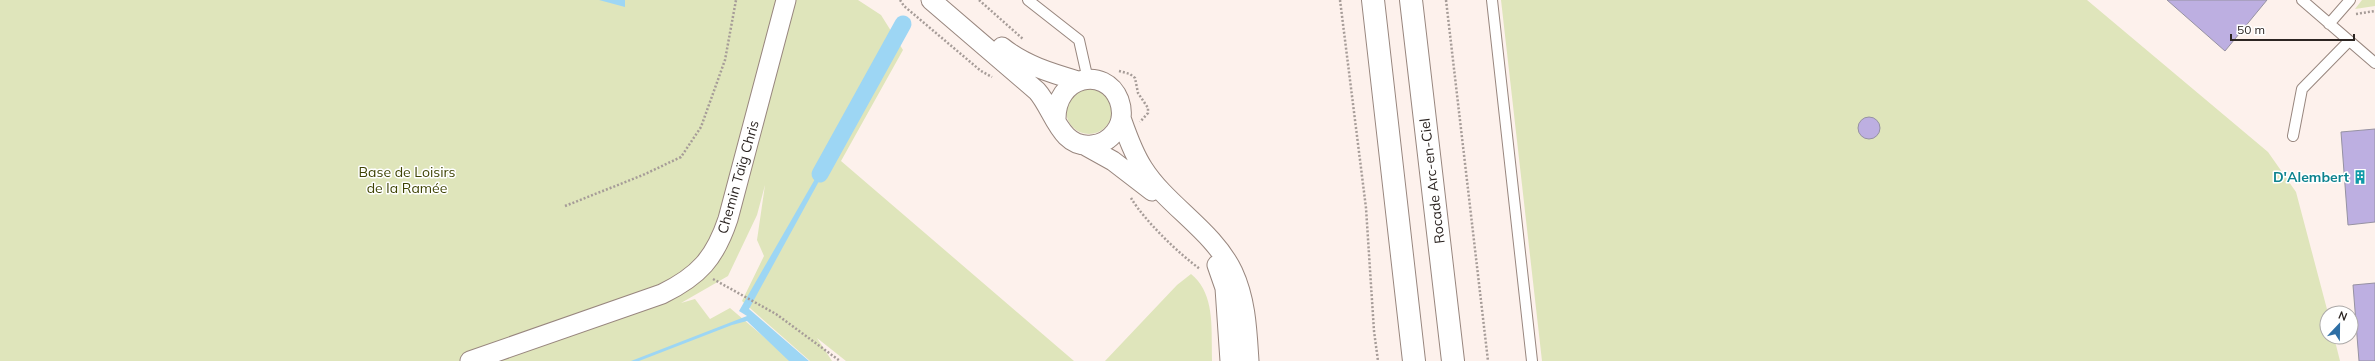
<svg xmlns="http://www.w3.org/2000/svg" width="2375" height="361" font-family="Mulish,sans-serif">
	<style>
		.green { fill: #dfe5bb }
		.water { fill: #9dd6f4 }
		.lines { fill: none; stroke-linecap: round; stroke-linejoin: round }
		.canal { stroke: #9dd6f4; stroke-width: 17 }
		.building { fill: #bdafe1; stroke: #9692a2 }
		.lane-casing { stroke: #98867e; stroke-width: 12 }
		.street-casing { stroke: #98867e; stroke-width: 21 }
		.highway-casing { stroke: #98867e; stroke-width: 24 }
		.path { stroke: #a69c98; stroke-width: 2.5; stroke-dasharray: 2 2; stroke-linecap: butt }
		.lane { stroke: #fff; stroke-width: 10 }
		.street { stroke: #fff; stroke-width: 19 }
		.highway { stroke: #fff; stroke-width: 22 }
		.labels { text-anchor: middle; stroke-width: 3; stroke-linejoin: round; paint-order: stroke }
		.park-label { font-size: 14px; fill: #3e4303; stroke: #fff }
		.street-label { font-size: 14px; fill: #2c2522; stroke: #fff }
		.culture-label { font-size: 14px; font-weight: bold; fill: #0d838f; stroke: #fff; text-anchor: end }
	</style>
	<rect width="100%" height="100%" fill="#fdf1ec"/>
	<path class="green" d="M0 0H858L881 15 903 50 841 161 1074 361H846L817 338 832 361H810L742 301 764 256 757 240 765 185 757 215 728 276 681 303 695 299 710 319 730 308 792 361H0Z
		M1501 0H2087L2268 152 2296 192 2328 313 2327 337H2334L2340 361H1542Z
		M2362 0H2375V6L2355 9Z
		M1066 111a23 23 0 1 1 46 0a23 23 0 1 1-46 0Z
		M1191 274C1216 294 1211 331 1212 361H1105L1177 285Z"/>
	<path class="water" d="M599 0H625V7Z
		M901 23 904 26 749 309 809 361H789L747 321 732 325 639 361H631L747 316 739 311 887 54Z"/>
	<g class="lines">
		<path class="canal" d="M820 174 903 24"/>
	</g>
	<path class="building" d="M2167 0H2267L2225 51Z
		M1858 128a11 11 0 1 1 22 0a11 11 0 1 1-22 0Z
		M2375 129V222L2348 225 2341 132Z
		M2375 283V361H2359L2353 285Z"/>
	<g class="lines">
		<defs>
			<path id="lane" d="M1028 0 1079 40 1088 80
				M1492 0 1532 361
				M2302 0 2375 63
				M2329 24 2350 0
				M2293 136 2302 89 2349 41"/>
			<path id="street" d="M931 0 1037 91C1054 110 1060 149 1092 145 1102 144 1109 140 1115 132 1122 123 1123 111 1119 100 1105 65 1055 76 1056 120
				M1002 47C1024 65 1051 73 1078 81
				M1121 118C1127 135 1133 153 1143 168 1167 206 1213 230 1233 272 1246 300 1247 330 1249 361
				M1086 146 1113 161 1152 191
				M1217 265 1225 288 1230 361
				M470 361 662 294C699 276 715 258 728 219L786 0"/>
			<path id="highway" d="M1373 0 1414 361
				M1411 0 1453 361"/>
		</defs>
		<use href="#lane" class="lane-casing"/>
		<use href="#street" class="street-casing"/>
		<use href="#highway" class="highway-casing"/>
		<path class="path" d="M900 0 904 6 981 71 992 77
			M979 0 1023 39
			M1340 0 1366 208 1374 331 1378 361
			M1446 0 1488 361
			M2356 14 2375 11
			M1119 71 1130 74 1135 78 1138 93 1148 108V113L1140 122
			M1131 198C1144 220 1179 254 1200 269
			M565 206 643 175 681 157 701 127 725 60 736 0
			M713 279 776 314 840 361"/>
		<use href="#lane" class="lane"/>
		<use href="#street" class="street"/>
		<use href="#highway" class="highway"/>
	</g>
	<defs>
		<symbol id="building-bare" viewBox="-9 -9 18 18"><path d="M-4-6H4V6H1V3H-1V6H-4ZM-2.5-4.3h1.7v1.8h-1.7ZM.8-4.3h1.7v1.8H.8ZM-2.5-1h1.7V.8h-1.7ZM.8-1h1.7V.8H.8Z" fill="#0f9aa8" stroke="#fff" stroke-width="2.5" paint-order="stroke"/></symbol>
	</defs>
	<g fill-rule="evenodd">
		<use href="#building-bare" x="2350" y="167" width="20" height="20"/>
	</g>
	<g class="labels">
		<g class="park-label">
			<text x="407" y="177">Base de Loisirs<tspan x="407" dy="16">de la Ramée</tspan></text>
		</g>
		<g class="street-label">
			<text transform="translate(738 177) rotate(-74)" y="5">Chemin Taïg Chris</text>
			<text transform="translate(1432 181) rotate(-97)" y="5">Rocade Arc-en-Ciel</text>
		</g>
		<g class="culture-label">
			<text x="2349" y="182">D'Alembert</text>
		</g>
	</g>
	<g transform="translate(2339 325) rotate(22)"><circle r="19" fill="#ffffff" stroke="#aba8a7"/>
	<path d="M0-3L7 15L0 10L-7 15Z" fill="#2e6fa5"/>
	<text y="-6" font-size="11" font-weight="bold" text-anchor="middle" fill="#2c2522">N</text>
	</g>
	<path d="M2231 34v6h123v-6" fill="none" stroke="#2c2522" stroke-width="2"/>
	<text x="2237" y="34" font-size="12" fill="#2c2522" stroke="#ffffff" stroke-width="3" paint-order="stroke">50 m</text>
</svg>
